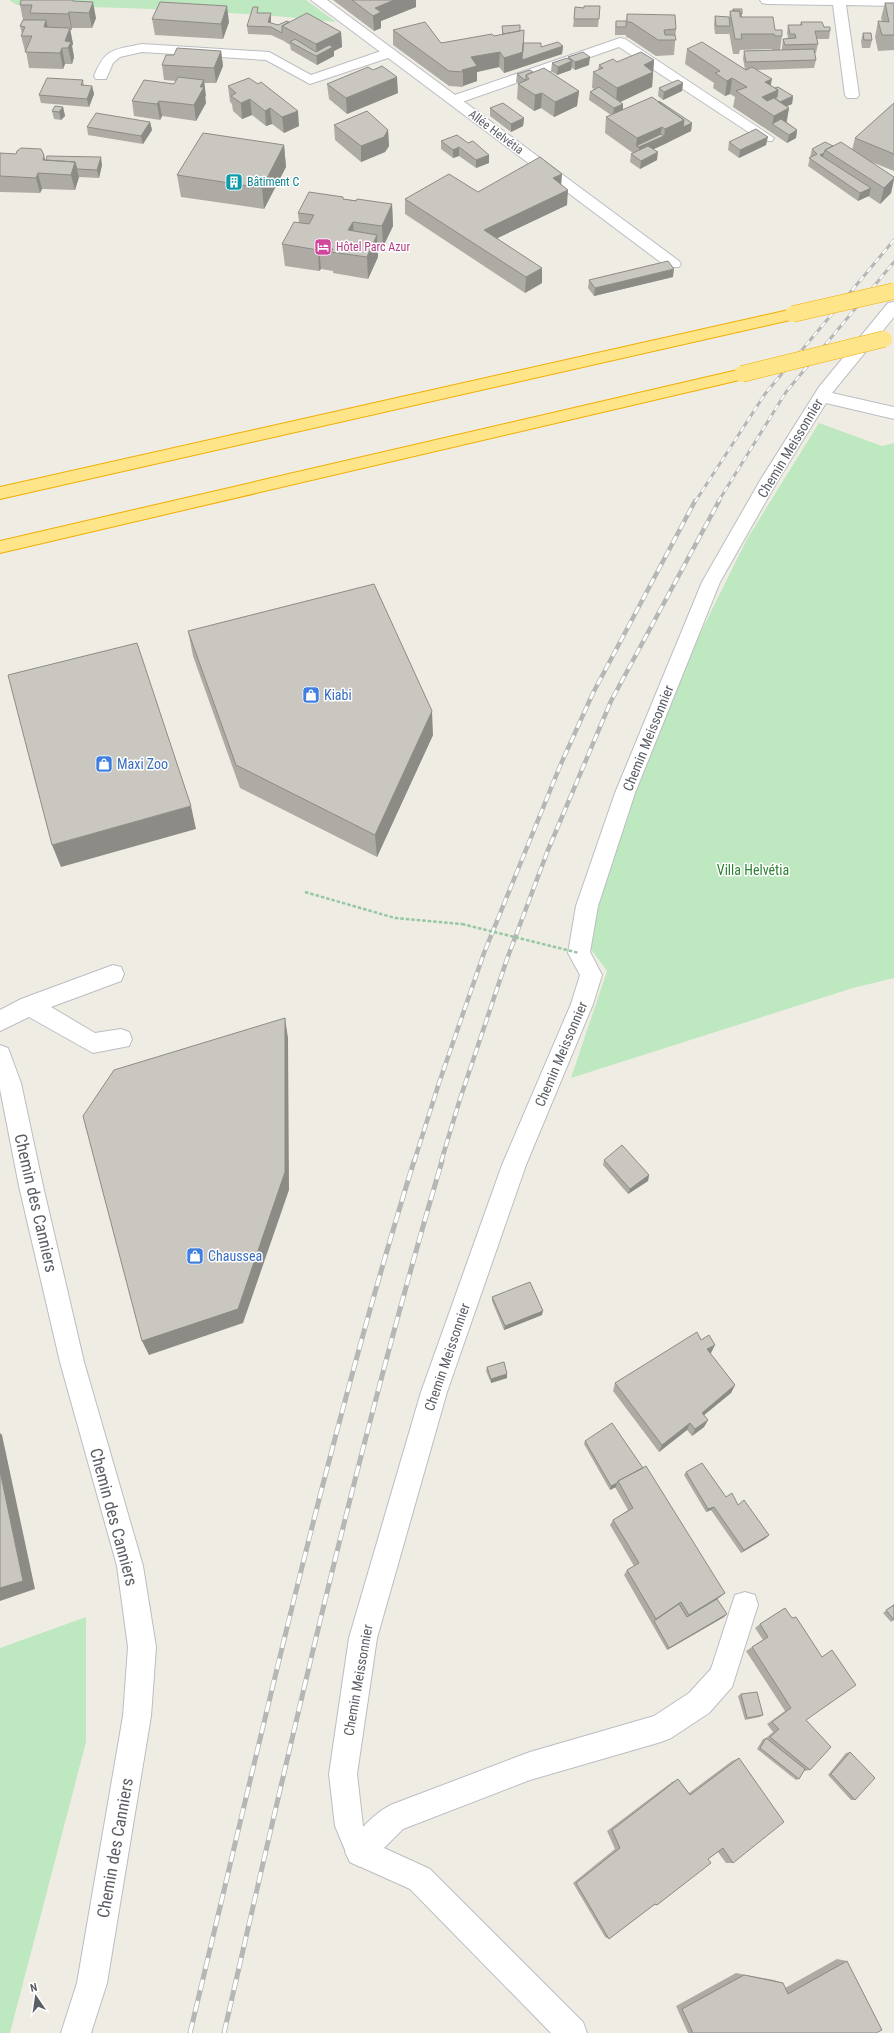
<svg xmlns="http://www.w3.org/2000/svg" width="894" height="2033" font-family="'Roboto Condensed',sans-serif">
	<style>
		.green { fill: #bee8bf }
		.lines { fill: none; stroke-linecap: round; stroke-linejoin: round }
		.service-casing { stroke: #bbbdc3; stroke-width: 2 }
		.minor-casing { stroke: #bbbdc3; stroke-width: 2 }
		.motorway-casing { stroke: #f2ad00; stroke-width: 2 }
		.path { stroke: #96c7a5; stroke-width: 2.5; stroke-dasharray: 3.5 2; stroke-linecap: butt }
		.service { fill: #fff; fill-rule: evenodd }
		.minor { fill: #fff; fill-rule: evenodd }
		.motorway { fill: #ffe58a; fill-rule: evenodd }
		.rail-far2-casing { stroke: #b5b6b6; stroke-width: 3 }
		.rail-far1-casing { stroke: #b5b6b6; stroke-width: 4.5 }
		.rail-casing { stroke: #b5b6b6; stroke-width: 5 }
		.rail-far2 { stroke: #fff; stroke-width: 2; stroke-dasharray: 6; stroke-linecap: butt }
		.rail-far1 { stroke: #fff; stroke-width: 3; stroke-dasharray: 8; stroke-linecap: butt }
		.rail { stroke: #fff; stroke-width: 3.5; stroke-dasharray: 11; stroke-linecap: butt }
		.motorway-bridge-casing { stroke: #f2ad00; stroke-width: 17; stroke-linecap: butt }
		.path-bridge { stroke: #96c7a5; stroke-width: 2.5; stroke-dasharray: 3.5 2; stroke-linecap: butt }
		.motorway-bridge { stroke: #ffe58a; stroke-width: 16 }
		.wall { fill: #aeaba5 }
		.shaded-wall { fill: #8d8b86 }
		.building { fill: #cac7c0; stroke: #8d8b86 }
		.labels { text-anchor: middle; stroke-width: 3; stroke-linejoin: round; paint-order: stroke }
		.far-street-label { font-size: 12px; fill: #5b5f65; stroke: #fff }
		.far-culture-label { font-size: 12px; fill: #0d838f; stroke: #fff; text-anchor: start }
		.far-hotel-label { font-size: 12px; fill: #b23c85; stroke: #fff; text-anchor: start }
		.street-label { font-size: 14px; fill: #5b5f65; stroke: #fff }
		.shop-label { font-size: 14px; fill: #366cbe; stroke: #fff; text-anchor: start }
		.park-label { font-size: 14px; fill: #2f8235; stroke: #fff }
		.near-street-label { font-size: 17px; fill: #5b5f65; stroke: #fff }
	</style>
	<rect width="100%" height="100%" fill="#efede3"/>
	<path class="green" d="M9 0H306L336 22C230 10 123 8 17 5Z
		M819 423 882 446 894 443V978L853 988 571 1078 607 971 584 940 606 860 688 658 747 539Z
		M86 1617V1742L10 2033H0V1648Z"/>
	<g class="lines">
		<defs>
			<path id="service" d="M620 38 625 39 774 138 772 141H762L619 47 459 103H449L447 100 449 97Z
				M142 44 269 52 311 75 384 50H394L396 53 394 56 310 84 266 60 142 52 120 57 113 63 106 79H96L94 76C106 47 114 50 142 44Z
				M113 965 121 967 124 974 121 981 51 1007 95 1033 121 1029 129 1032 132 1039 129 1046 93 1053 29 1017 0 1031V1010L21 999Z
				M745 1592 755 1595 758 1605 732 1687 709 1713 671 1738 661 1742 530 1780 403 1829 384 1848 430 1869 583 2022 587 2033H551L410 1889 350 1862 345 1852C353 1835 376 1811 393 1804L530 1752 654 1716 689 1693 711 1669 735 1595Z"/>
			<path id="minor" d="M311 0H327L679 261 681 264 679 267H667Z
				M760 0H894V6L846 5 859 95 857 98H847L845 95 833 5 767 4 762 3Z
				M894 302V317L832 393 894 407V419L826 403 778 480 720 582 635 793 598 906 590 952 602 975 593 1004 526 1165 447 1392 377 1638 357 1774 363 1826 375 1852 370 1862 360 1867 350 1862 335 1826 329 1774 349 1638 421 1392 502 1165 571 1004 580 975 568 953 576 906 615 793 702 582 761 479 819 387 888 303Z
				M0 1045 8 1048 21 1083 43 1186 84 1362 143 1566 156 1647 151 1716 107 1983 91 2033H61L77 1983 123 1716 128 1647 117 1566 60 1362 19 1186 0 1089Z"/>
			<path id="motorway" d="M793 309 799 310 801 314 799 318 0 499V487Z
				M742 369 748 370 750 374 748 378 0 553V541Z"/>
		</defs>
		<use href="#service" class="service-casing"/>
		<use href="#minor" class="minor-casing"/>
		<use href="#motorway" class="motorway-casing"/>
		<path class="path" d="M305 892 395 918 462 924"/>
		<use href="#service" class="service"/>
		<use href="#minor" class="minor"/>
		<use href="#motorway" class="motorway"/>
		<defs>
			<path id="rail-far2" d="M695 502 765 394 894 240
				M718 502 786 392 894 262"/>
			<path id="rail-far1" d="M414 1162 439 1083 484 953 560 766 593 693 695 501
				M441 1162 460 1099 507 959 548 850 611 701 719 501"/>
			<path id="rail" d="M190 2033C260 1742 325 1448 414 1161
				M224 2033C291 1741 357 1449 442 1161"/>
		</defs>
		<use href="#rail-far2" class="rail-far2-casing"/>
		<use href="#rail-far1" class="rail-far1-casing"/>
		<use href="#rail" class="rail-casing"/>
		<use href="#rail-far2" class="rail-far2"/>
		<use href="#rail-far1" class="rail-far1"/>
		<use href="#rail" class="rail"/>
		<defs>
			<path id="motorway-bridge" d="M793 314 894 291
				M742 374 884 339"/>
		</defs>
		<use href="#motorway-bridge" class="motorway-bridge-casing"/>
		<path class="path-bridge" d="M462 924 579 953"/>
		<use href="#motorway-bridge" class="motorway-bridge"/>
	</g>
	<path class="wall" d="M21 0H74V1L96 18 92 28H72V30H70L73 44 72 46 74 57 72 64H65L63 69 29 68 26 51H25L21 36 22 34 20 26 23 20 20 5Z
		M333 0H416V7L381 21V28L374 31Z
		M885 3H894V50L878 51 875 37 878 21 882 22 881 18Z
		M600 6 598 27H573L575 7 584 8Z
		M733 9 742 14V17L775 30 782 36 780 50H782V47L783 39 788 38 787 33 788 25H800L801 22 824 27 830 31 829 39H816L818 44 816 53H814L816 60 814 68 756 70 770 85 775 88 793 96 792 104 787 106 789 108 787 122 797 130 796 138 787 143 733 107 735 97 730 94 725 96 713 88 714 83 685 64 687 49 745 69 743 59 744 51 772 50V49L740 50 739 54H733L729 32V34H715L714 25 715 16 729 19 730 11H732Z
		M259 13 271 21V23L278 25 289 22 341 32 342 47 334 51V56L317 65 291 50 290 45 284 41 271 35 248 34 247 26Z
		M627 14 676 29 674 55 656 56 629 38 626 37V35H615V29L616 21H626Z
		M152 19 229 22 223 39 155 35Z
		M502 26 520 31 523 43 541 47 563 46 562 54 504 73 499 67 477 72V81L463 86V87L449 86 393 45V30L441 43 494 36 502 35Z
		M863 33 872 40 870 48H862L861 41Z
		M221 51 223 66 216 83H204L206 103 196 121 162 116 160 120 134 116 132 101 174 84 176 81 164 80 162 65 174 55Z
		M568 57 589 65 575 70 572 68 571 70 557 75 551 71 552 63 568 59Z
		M654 60 652 87 620 102 623 110 692 123 691 131 653 149 657 160 640 169 630 162 631 154 633 153 605 133 606 117 611 115 589 100 590 92 594 89 592 88 593 72 598 70 599 65 617 62Z
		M533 72 579 91 577 106 554 117 541 108 534 111 517 99 518 83 516 82 517 74Z
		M249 78 299 126 284 133 272 124 266 126 252 115 242 119 233 111 232 104 230 102 228 86Z
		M83 80 84 86H92L94 94 89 107 41 103 39 95Z
		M683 83 682 91 663 100 658 96 659 88Z
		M327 84 398 93 347 114 329 99Z
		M894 103V171L869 161 894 177V180L891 193 880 204 868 196 858 201 808 166 812 149 833 146 852 150 855 138Z
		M63 107 65 116 61 120 54 119 52 111Z
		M490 108 524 118 523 126 511 132 490 116Z
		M150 122 152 130 143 144 88 135 87 127Z
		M334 125 388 130 389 146 385 152 361 162 335 140Z
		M457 135 489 163 476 168 459 156 453 158 441 149V141Z
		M729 142 766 145 739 158 728 150Z
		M284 145 286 167 264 209 181 197 177 175Z
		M0 153 45 160 102 165 99 178 79 177 75 190 42 189 40 193 0 192Z
		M562 185 567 205 497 238 542 283 525 293 405 214V199Z
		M344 199 392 204 393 226 383 247H378V257L368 279 333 273V271L321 269 319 271 285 266 282 244 299 223 298 213Z
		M673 277 594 296 588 288 589 280Z
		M188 631 433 735 377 857 240 788 193 656Z
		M604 1160 649 1175 648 1181 628 1194 603 1165Z
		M492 1297 542 1315 504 1330 492 1301Z
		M710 1353 735 1385 731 1393 704 1415 708 1420 704 1427 692 1436 687 1430 659 1452 613 1391 615 1383 711 1353Z
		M487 1367 507 1378 491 1383 486 1371Z
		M585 1441 725 1593 720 1597 717 1599 724 1617 667 1650 624 1575 627 1570 634 1566 610 1525 613 1520 628 1510 615 1487H616L610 1490 584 1444Z
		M686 1472 726 1497 766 1538 741 1553 711 1510 706 1512 684 1475Z
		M894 1604V1620L891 1622 883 1613Z
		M785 1608 806 1720 810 1770 804 1771 799 1779 796 1780 757 1749 763 1739 766 1738 773 1732 767 1724 785 1711 746 1651 763 1640 755 1628 760 1624Z
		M741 1694 763 1715 760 1717 745 1720 738 1696Z
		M850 1752 855 1800H851L828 1775 846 1753Z
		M739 1758 733 1863H726L718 1852 708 1859 657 1905H654L609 1939 605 1937 573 1883 615 1849 607 1831 672 1782 678 1779 689 1793 732 1761Z
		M837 1959 847 1961 876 2033H688L676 2006 736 1973 774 1980 783 1983 785 1988Z"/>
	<path class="shaded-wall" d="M394 0H416V7L381 21V28L374 31 373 16 375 8Z
		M93 2 96 18 92 28 89 13Z
		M227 6 229 22 223 39 221 24Z
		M69 12 72 28V30L68 14Z
		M271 13V21L270 27 268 22Z
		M46 20 50 36 44 27Z
		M70 28 73 44 72 46 74 57 72 64 68 48 65 41Z
		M341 32 342 47 334 51V56L317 65 316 44Z
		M563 46 562 54 504 73V58L523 52 522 60Z
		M62 48 65 64 63 69 60 53Z
		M221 51 223 66 216 83 214 68Z
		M500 52 499 67 477 72V81L463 86V72L462 70 471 57Z
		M590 57 589 65 575 70V62Z
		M654 60 652 87 616 104 617 88 644 65Z
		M572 61 571 70 557 75 558 67Z
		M397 77 398 93 347 114 346 98Z
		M732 78 730 94 725 96 727 81Z
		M772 79 769 93 765 82Z
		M204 80 206 96 205 97 206 103 196 121 194 105 200 87Z
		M683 83 682 91 663 100 664 92Z
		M92 86 94 94 89 107 87 99Z
		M778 90 776 102 771 107 762 97Z
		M579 91 577 106 554 117 555 102Z
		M542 93 541 108 534 111 535 95Z
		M793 96 792 104 776 111 778 103Z
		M250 99 252 115 242 119 241 103Z
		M159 101 162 116 160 120 157 104Z
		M623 104V112L613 116 614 108Z
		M63 107 65 116 61 120 59 112Z
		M270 108 272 124 266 126 265 111Z
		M789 108 786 123 772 124 774 116Z
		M298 111 299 126 284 133 282 117Z
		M524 118 523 126 511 132V124Z
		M684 120 692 123 691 131 663 145 638 156 639 147 636 146 635 154 637 138 662 127 660 138 664 136 665 129Z
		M150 122 152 130 143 144 141 136Z
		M388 130 389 146 385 152 361 162V146Z
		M797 130 796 138 787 143 789 135Z
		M768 137 766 145 739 158 740 150Z
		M284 145 286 167 264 209 262 188Z
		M459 147V156L453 158V150Z
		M658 152 657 160 640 169 641 161Z
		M824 153 822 161 820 155Z
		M44 155 47 168 43 160Z
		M489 155V163L476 168V160Z
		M101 157 102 165 99 178 97 170Z
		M75 162 79 177 75 190 71 175Z
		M38 173 42 189 40 193 36 178Z
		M562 174 561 189 553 178Z
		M894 178 891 193 880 204 884 188Z
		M871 188 869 196 858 201 860 193Z
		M568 190 567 205 483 245 484 230Z
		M392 204 393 226 383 247 382 226Z
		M353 222 354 243 348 230Z
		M377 235 378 257 368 279 367 257Z
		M319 247 321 269 319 271 318 250Z
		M542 268V283L525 293 526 277Z
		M674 269 673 277 594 296 595 288Z
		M432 711 433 735 377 857 375 835Z
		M191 806 196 829 61 867 52 845Z
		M285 1018 288 1038 289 1190 243 1323 149 1355 142 1341Z
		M649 1175 648 1181 628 1194 630 1189Z
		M543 1311 542 1315 504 1330 505 1326Z
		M715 1345 711 1353 703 1357 707 1349Z
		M507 1374V1378L491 1383V1379Z
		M735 1385 731 1393 698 1420 702 1413Z
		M708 1420 704 1427 692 1436 695 1429Z
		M690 1423 687 1430 659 1452 662 1445Z
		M0 1433 2 1435 35 1589 0 1601Z
		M617 1483 616 1487 610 1490 611 1486Z
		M714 1507 711 1510 706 1512 708 1509Z
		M769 1535 766 1538 741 1553 744 1550Z
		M725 1593 720 1597 685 1620 689 1615Z
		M681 1602 677 1606 654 1621 656 1619Z
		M727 1614 724 1617 667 1650 669 1648Z"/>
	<path class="building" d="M21 0H73V1L93 2 89 13 69 12 68 14 30 13 32 5H20Z
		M352 0H394L375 8 381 12 373 16Z
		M160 2 227 6 221 24 152 19Z
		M885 3H894V35H882L878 21 889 22Z
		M584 6H600L599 19H574L575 7 584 8Z
		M253 7H258L257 13H271L268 22 278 25 287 21 289 22 282 26V33L271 27 247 26Z
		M733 9H742V14H740V11H733Z
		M730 11H740V17H773L775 30H782V36H775L774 34H741L742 39H735Z
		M307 13 341 32 316 44 282 26Z
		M627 14 675 15 676 29 664 30 665 35H675L676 40H658L631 22H627Z
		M715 16 729 17 730 26H716Z
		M23 20H46L44 27 70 28 65 41 71 42 68 48H62L60 53 25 52 32 36H21L25 27 20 26Z
		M616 21H626V27H616Z
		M425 22 441 43 492 34 494 36 524 30 523 52 504 58 500 52 471 57 477 66 462 70 463 72 449 71 393 30Z
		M801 22H822L824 27H830V31H815L818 44 785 45 783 39 796 38 795 34H790L788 25H802Z
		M520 25V31L503 34 502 26Z
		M863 33H871L872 40H864Z
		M295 39 316 52 329 45 333 47 316 56 290 42Z
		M558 42 563 46 522 60 523 43H541V47Z
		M702 42 746 70 752 67 772 79 765 82 778 90 762 97 767 101 774 98 789 108 774 116 736 91 747 87 732 78 727 81 715 73 720 71 687 49Z
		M177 48 221 51 214 68 162 65 166 55H174Z
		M814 49 816 60 746 62 744 51Z
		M583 52 590 57 575 62 568 57Z
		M641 52 654 60 644 65 653 72 617 88 593 72 603 68 599 65 613 59 617 62Z
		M567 58 572 61 558 67 552 63Z
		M382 66 397 77 346 98 327 84 368 67 373 70Z
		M544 68 579 91 555 102 542 93 535 95 518 84 529 79 526 75Z
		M530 70 533 72 526 75V80H525L517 74Z
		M178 77 204 80 200 87H204L194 105 159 101 157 104 132 101 144 80 174 84Z
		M47 78 83 80 81 85 92 86 87 99 39 95Z
		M249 78 258 84 261 82 298 111 282 117 270 108 265 111 250 99 241 103 231 96 236 93 228 86Z
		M678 80 683 83 664 92 659 88Z
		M599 87 623 104 614 108 590 92Z
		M778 87 793 96 780 102 775 98 777 97 778 90 775 88Z
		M652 97 684 120 665 129 662 127 637 138 606 117Z
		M659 101 692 123 683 127 684 120 658 102Z
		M503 103 524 118 511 124 490 108Z
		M894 103V154L855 138Z
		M55 106 63 107 59 112 52 111Z
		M367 111 388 130 384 137 361 146 334 125Z
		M96 113 150 122 141 136 87 127Z
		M781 119 797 130 789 135 772 124Z
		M756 129 768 137 740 150 729 142Z
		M203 133 284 145 262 188 177 175Z
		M661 134 664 136 639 147 636 146Z
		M457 135 468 143 473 141 489 155 476 160 459 147 453 150 441 141Z
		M825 142 833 146 825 150 824 153 820 155 871 188 860 193 809 158 817 154 812 149Z
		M841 142 894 177V178L884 188 825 150Z
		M648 146 658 152 641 161 631 154Z
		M21 148 41 149 44 155 43 160 75 162 71 175 38 173 36 178 0 176V153L16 154 17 151Z
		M47 156 101 157 97 170 77 169 75 162 46 160Z
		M540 157 562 174 553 178 568 190 484 230 542 268 526 277 405 199 449 174 478 192Z
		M309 192 343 197V199L356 201 357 199 392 204 382 226 353 222 348 230 377 235 367 257 331 252 333 249 319 247 318 250 282 244 294 222 309 224 314 215 298 213Z
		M668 261 674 269 595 288 589 280Z
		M374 584 432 711 375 835 236 765 188 631Z
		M137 643 191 806 52 845 8 675Z
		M285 1018V1172L238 1309 142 1341 83 1116 114 1070Z
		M622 1145 649 1175 630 1189 604 1160Z
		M530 1282 543 1311 505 1326 492 1297Z
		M697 1332 701 1340 709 1335 715 1345 707 1349 735 1385 702 1413 708 1420 695 1429 690 1423 662 1445 615 1383Z
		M504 1362 507 1374 491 1379 487 1367Z
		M612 1423 643 1468 618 1481 617 1483 611 1486 585 1441Z
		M702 1463 726 1497 732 1493 738 1505 744 1500 769 1535 744 1550 714 1507 708 1509 686 1472Z
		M646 1466 725 1593 689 1615 681 1602 656 1619 627 1570 639 1563 613 1520 633 1508 618 1481Z
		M0 1471 23 1581 0 1588Z
		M717 1599 727 1614 669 1648 654 1621 679 1604 687 1617Z
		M894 1605V1620L886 1610Z
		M785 1608 792 1618 796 1617 822 1657 832 1650 856 1685 806 1720 831 1747 810 1770 770 1737 779 1729 772 1722 791 1708 752 1647 768 1637 760 1624Z
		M757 1692 763 1715 747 1718 741 1694Z
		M766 1738 805 1769 799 1779 760 1748Z
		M850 1752 875 1778 855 1800 831 1774Z
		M739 1758 784 1822 733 1863 723 1848 708 1859 711 1863 657 1905 655 1904 609 1939 576 1883 620 1848 612 1830 678 1779 690 1795Z
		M847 1961 882 2030 876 2033H693L682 2009 744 1975 783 1983 788 1994Z"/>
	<defs>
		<symbol id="building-square" viewBox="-11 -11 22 22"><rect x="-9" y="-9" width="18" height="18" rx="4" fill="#0f9aa8" stroke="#fff"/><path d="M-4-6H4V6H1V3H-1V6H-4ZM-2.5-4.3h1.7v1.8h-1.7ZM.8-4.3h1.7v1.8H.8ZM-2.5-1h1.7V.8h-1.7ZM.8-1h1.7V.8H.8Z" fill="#fff"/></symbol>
		<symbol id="hotel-square" viewBox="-11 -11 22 22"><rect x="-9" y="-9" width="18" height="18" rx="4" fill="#d1479c" stroke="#fff"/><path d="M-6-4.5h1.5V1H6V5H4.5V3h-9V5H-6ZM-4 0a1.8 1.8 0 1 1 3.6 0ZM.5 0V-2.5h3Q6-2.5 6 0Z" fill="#fff"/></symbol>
		<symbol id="shop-square" viewBox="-11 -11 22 22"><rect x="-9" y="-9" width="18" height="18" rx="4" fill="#3f7fe0" stroke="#fff"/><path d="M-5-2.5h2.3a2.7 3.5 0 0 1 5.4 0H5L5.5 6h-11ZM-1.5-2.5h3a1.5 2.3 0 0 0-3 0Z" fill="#fff"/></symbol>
	</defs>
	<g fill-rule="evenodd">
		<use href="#building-square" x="224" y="172" width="20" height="20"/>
		<use href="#hotel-square" x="313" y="237" width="20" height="20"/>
		<use href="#shop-square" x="301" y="685" width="20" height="20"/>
		<use href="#shop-square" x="94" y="754" width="20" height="20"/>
		<use href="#shop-square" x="185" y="1246" width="20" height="20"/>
	</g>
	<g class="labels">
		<g class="far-street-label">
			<text transform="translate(496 132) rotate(37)" y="4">Allée Helvétia</text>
		</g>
		<g class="far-culture-label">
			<text x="247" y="186">Bâtiment C</text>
		</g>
		<g class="far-hotel-label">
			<text x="336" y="251">Hôtel Parc Azur</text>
		</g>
		<g class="street-label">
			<text transform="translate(790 448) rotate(-59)" y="5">Chemin Meissonnier</text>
			<text transform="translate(648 738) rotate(-68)" y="5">Chemin Meissonnier</text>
			<text transform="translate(561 1054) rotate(-67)" y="5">Chemin Meissonnier</text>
			<text transform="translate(447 1357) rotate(-71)" y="5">Chemin Meissonnier</text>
			<text transform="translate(358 1680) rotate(-80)" y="5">Chemin Meissonnier</text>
		</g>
		<g class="shop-label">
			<text x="324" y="700">Kiabi</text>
			<text x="117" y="769">Maxi Zoo</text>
			<text x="208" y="1261">Chaussea</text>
		</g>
		<g class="park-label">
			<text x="753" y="875">Villa Helvétia</text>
		</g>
		<g class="near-street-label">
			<text transform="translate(36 1203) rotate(77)" y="6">Chemin des Canniers</text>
			<text transform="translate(114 1517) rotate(75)" y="6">Chemin des Canniers</text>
			<text transform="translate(115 1848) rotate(-80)" y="6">Chemin des Canniers</text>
		</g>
	</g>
	<g transform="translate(36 1997) rotate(347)" stroke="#ffffff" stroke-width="3" paint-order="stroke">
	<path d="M0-3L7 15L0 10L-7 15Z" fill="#5b5f65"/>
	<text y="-6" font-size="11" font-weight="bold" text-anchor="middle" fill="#5b5f65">N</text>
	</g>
</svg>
